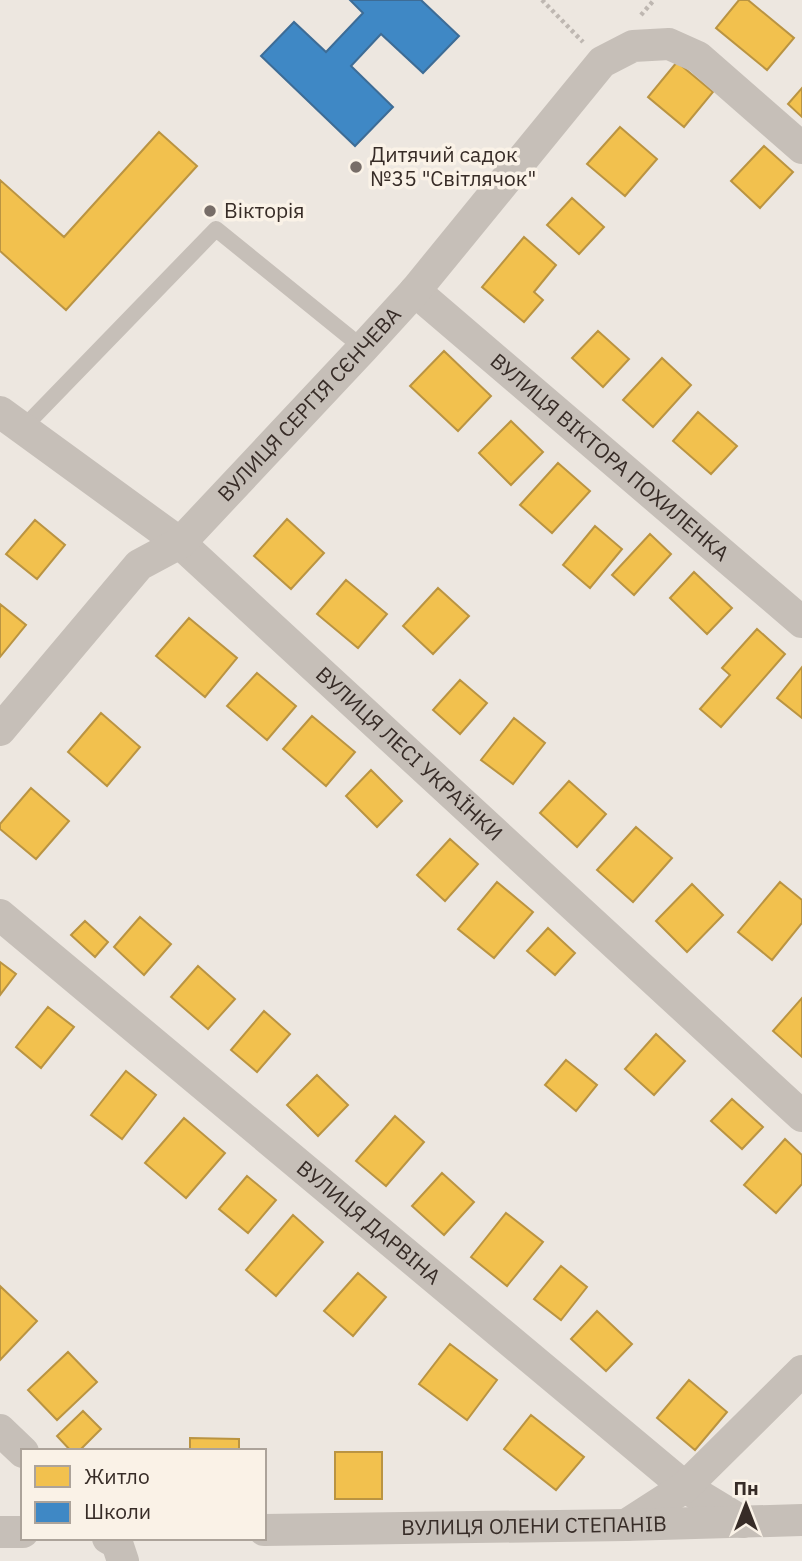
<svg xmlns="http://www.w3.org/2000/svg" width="802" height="1561" font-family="'IBM Plex Sans',sans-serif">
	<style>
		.homes { fill: #f2c14e; stroke: #ba9442; stroke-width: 2 }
		.schools { fill: #3f88c5; stroke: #3d6c96; stroke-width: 2 }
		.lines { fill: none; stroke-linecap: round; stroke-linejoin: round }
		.path { stroke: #beb7b1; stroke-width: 4.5; stroke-dasharray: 3.5 3.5; stroke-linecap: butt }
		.service { stroke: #c6bfb8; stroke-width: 16 }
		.minor { stroke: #c6bfb8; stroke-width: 32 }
		.poi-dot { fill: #776d68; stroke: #faf2e7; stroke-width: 2.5 }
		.labels { text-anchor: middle; stroke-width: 7; stroke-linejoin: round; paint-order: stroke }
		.poi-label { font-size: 21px; fill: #372c27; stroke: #faf2e7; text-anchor: start }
		.street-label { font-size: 21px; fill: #372c27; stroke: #faf2e7 }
	</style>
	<rect width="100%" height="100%" fill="#ede7e0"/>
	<path class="homes" d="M739 0H748L794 38 767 70 716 28Z
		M677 62 713 92 684 127 648 97Z
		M802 88V117L788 104Z
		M620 127 657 159 625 196 587 164Z
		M159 132 197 166 66 310 0 251V180L64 237Z
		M764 146 793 172 760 208 731 181Z
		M572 198 604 227 579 254 547 225Z
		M524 237 556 265 534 292 543 300 524 322 482 287Z
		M598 331 629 359 603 387 572 358Z
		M444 351 491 396 458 431 410 386Z
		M662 358 691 385 653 427 623 400Z
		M698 412 737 446 711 474 673 441Z
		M511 421 543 452 511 485 479 453Z
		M558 463 590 491 552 533 520 505Z
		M287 519 324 553 291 589 254 556Z
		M35 520 65 545 37 579 6 554Z
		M595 526 622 549 590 588 563 565Z
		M650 534 671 554 634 595 612 575Z
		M694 572 732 608 707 634 670 598Z
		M346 580 387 614 358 648 317 614Z
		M438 588 469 616 433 654 403 626Z
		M0 604 26 625 0 657Z
		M189 618 237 658 205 697 156 656Z
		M757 629 785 654 721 727 700 709 730 675 722 668Z
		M802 667V718L777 698Z
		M257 673 296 706 267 740 227 706Z
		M460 680 487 703 460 734 433 710Z
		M101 713 140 747 107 786 68 752Z
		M312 716 355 752 326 786 283 749Z
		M514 718 545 743 513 784 481 760Z
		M371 770 402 801 377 827 346 796Z
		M569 781 606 814 577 847 540 813Z
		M31 788 69 821 36 859 0 829V824Z
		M636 827 672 858 633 902 597 870Z
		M450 839 478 864 445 901 417 875Z
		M497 882 533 912 494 958 458 929Z
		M780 882 802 900V923L772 960 738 932Z
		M692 884 723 915 687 952 656 921Z
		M140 917 171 944 144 975 114 947Z
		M85 921 108 942 95 957 71 935Z
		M548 928 575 953 555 975 527 951Z
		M0 962 16 974 0 995Z
		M198 966 235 999 208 1029 171 997Z
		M802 998V1057L773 1031Z
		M48 1007 74 1027 41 1068 16 1047Z
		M264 1011 290 1034 257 1072 231 1050Z
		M656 1034 685 1061 654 1095 625 1069Z
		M566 1060 597 1085 576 1111 545 1085Z
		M126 1071 156 1095 122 1139 91 1115Z
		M317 1075 348 1105 318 1136 287 1105Z
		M732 1099 763 1127 742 1149 711 1121Z
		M395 1116 424 1142 386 1186 356 1161Z
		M184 1118 225 1153 186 1198 145 1163Z
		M785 1139 802 1155V1184L776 1213 744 1185Z
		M442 1173 474 1202 444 1235 412 1206Z
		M247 1176 276 1200 248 1233 219 1209Z
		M506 1213 543 1242 507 1286 471 1257Z
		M293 1215 323 1242 276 1296 246 1270Z
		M561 1266 587 1287 561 1320 534 1299Z
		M358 1273 386 1297 353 1336 324 1311Z
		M0 1286 37 1321 0 1360Z
		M597 1311 632 1344 606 1371 571 1339Z
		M450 1344 497 1380 467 1420 419 1384Z
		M68 1352 97 1382 57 1420 28 1390Z
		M689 1380 727 1412 695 1450 657 1418Z
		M83 1411 101 1429 79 1451H71L57 1436Z
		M531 1415 584 1457 556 1490 504 1449Z
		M190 1438 239 1439V1451H190Z
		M335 1452H382V1499H335Z"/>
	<path class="schools" d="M350 0H421L459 36 423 73 381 34 351 66 393 107 355 146 261 56 294 22 326 52 363 13Z"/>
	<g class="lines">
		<path class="path" d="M542 0 583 42
			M641 15 654 0"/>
		<path class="service" d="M22 429 216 229 363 348"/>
		<g class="minor">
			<path id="s1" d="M415 291 802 622"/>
			<path id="s2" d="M0 412 180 543 802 1116"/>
			<path id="s3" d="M0 730 139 565 180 543 363 348 415 291 602 62 633 46 669 44 698 57 802 148"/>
			<path id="s4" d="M0 915 685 1487 743 1522"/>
			<path d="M0 1430 23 1452"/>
			<path d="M626 1525 685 1487 802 1371"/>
			<path id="s5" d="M264 1530 626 1525 802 1520"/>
			<path d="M0 1532H23"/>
			<path d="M108 1538 117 1543 123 1561"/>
		</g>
	</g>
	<g class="poi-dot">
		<circle cx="356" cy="167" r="7"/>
		<circle cx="210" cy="211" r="7"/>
	</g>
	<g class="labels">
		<g class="poi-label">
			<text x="370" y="162">Дитячий садок<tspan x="370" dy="24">№35 "Світлячок"</tspan></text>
			<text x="224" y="218">Вікторія</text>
		</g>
		<g class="street-label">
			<text dy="7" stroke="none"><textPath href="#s3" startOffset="452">ВУЛИЦЯ СЕРГІЯ СЄНЧЕВА</textPath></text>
			<text dy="7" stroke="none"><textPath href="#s1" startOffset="256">ВУЛИЦЯ ВІКТОРА ПОХИЛЕНКА</textPath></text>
			<text dy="7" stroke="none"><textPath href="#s2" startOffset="534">ВУЛИЦЯ ЛЕСІ УКРАЇНКИ</textPath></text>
			<text dy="7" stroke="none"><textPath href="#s4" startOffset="480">ВУЛИЦЯ ДАРВІНА</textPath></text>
			<text dy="7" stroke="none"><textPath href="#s5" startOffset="270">ВУЛИЦЯ ОЛЕНИ СТЕПАНІВ</textPath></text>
		</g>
	</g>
	<rect x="21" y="1449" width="245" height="91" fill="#faf2e7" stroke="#aca39a" stroke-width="2"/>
	<rect x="35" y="1466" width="35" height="21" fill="#f2c14e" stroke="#aca39a" stroke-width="2"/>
	<text x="84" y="1484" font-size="21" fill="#372c27">Житло</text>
	<rect x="35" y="1502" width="35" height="21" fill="#3f88c5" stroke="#aca39a" stroke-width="2"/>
	<text x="84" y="1519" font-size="21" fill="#372c27">Школи</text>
	<g transform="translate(746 1505)" stroke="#faf2e7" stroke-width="5" paint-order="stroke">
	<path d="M0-5L12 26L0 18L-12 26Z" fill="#372c27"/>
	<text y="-10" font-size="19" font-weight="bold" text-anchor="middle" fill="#372c27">Пн</text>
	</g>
</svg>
